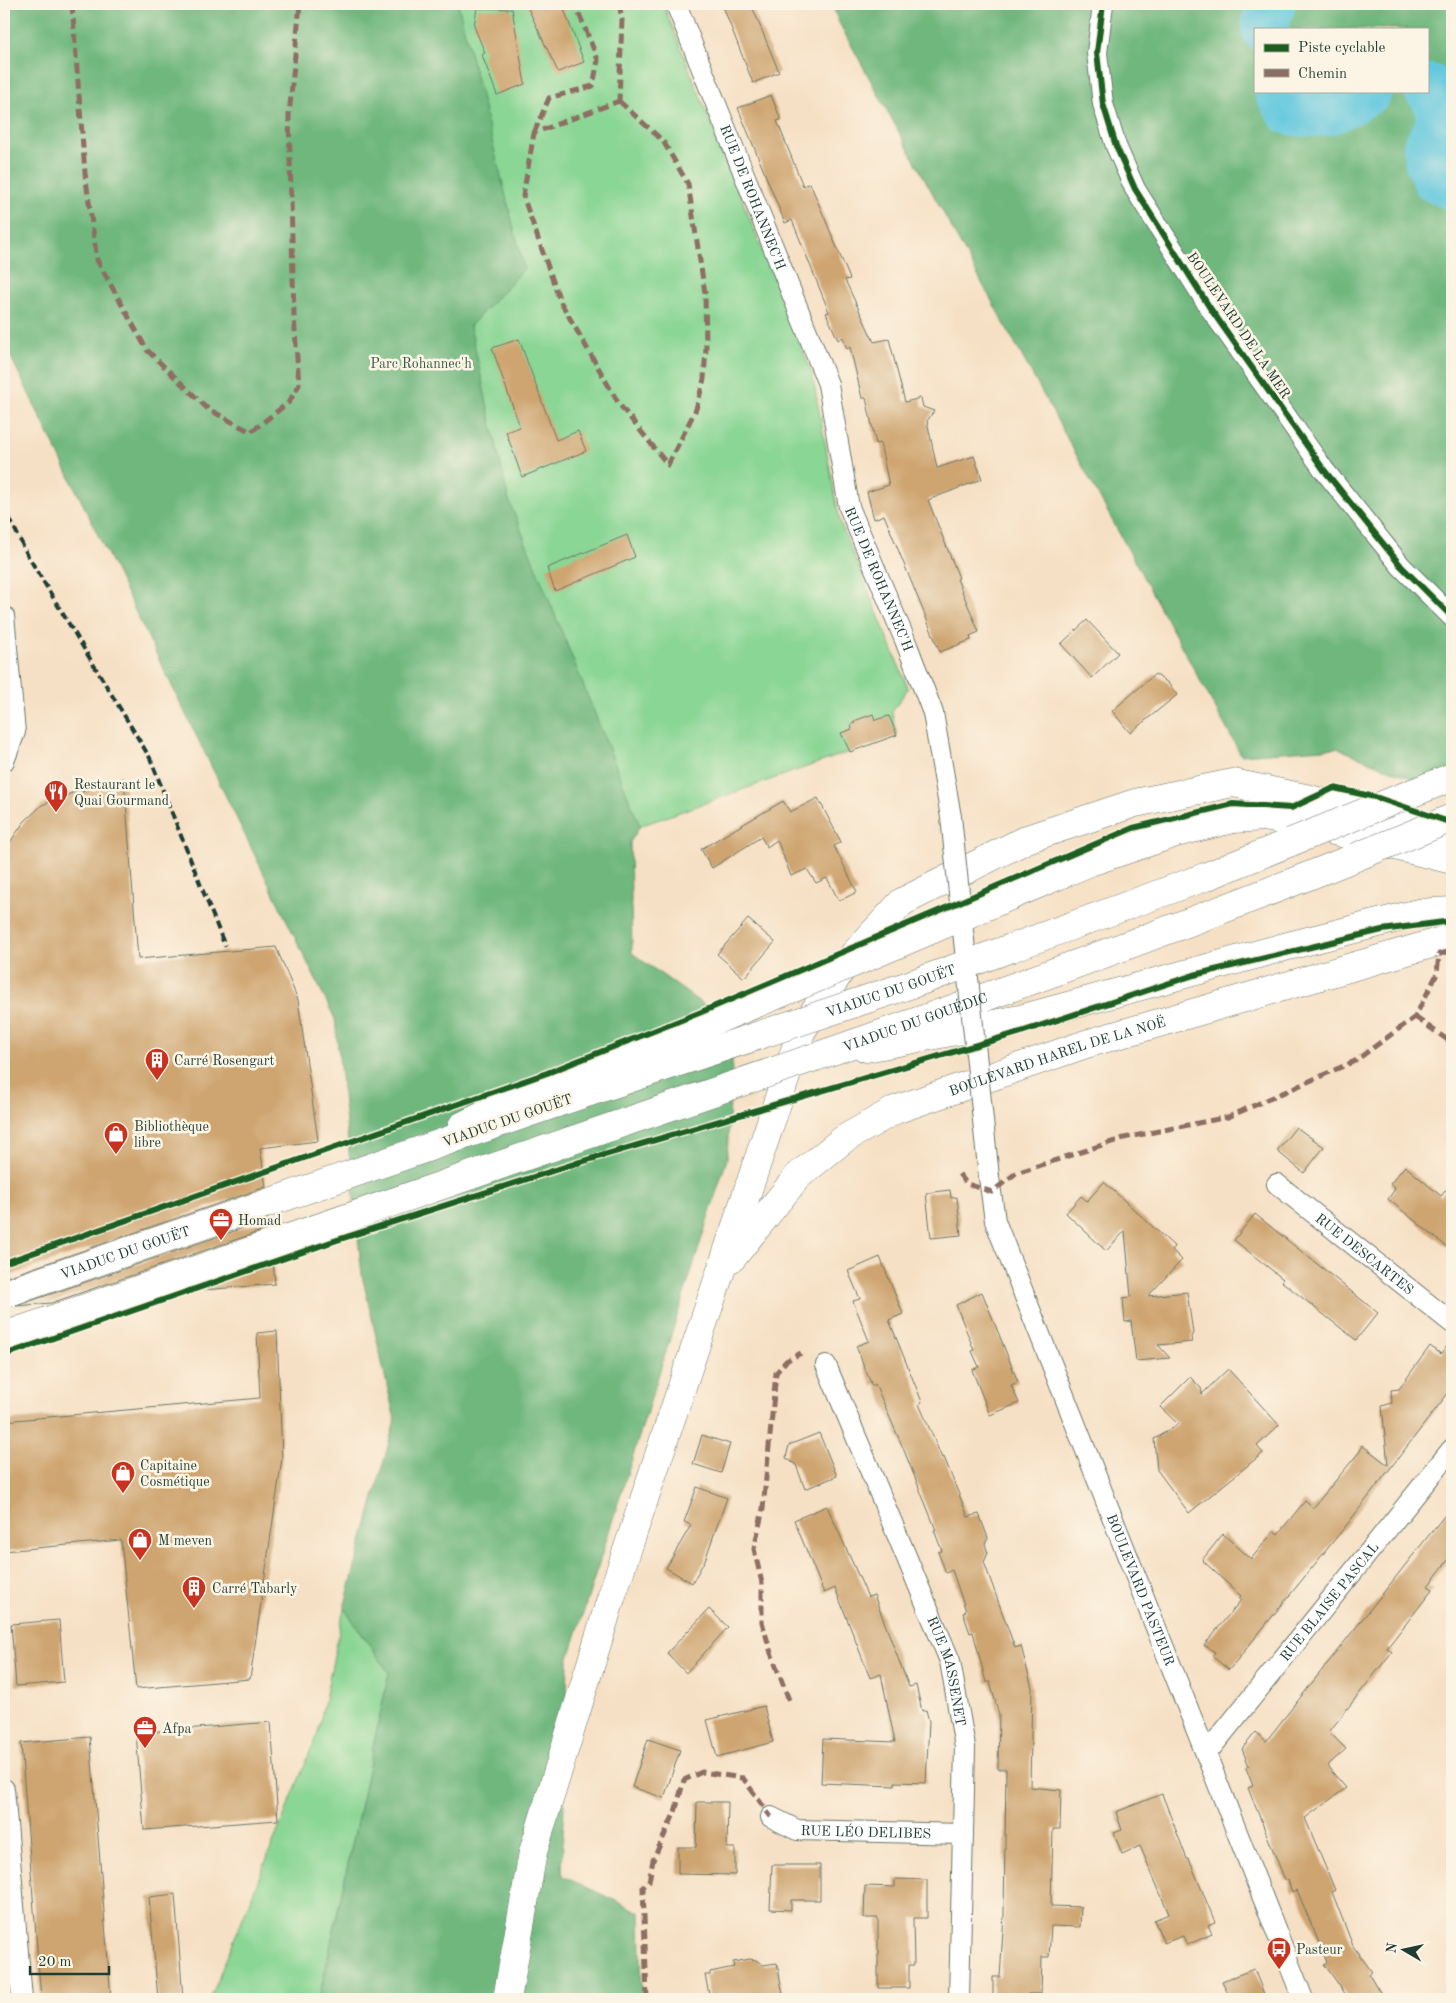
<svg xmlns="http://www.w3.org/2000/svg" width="1456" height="2003" font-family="'Old Standard TT',serif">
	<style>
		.green { fill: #8ad694; stroke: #548a64 }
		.forest { fill: #6fb77e; stroke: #477a59; fill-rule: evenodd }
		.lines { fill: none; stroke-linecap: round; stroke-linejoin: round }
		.river { stroke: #61c7de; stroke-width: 48 }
		.building { fill: #cea470 }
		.minor-casing { stroke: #6a7667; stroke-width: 22 }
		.secondary-casing { stroke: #6a7667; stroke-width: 29 }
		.trunk-casing { stroke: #6a7667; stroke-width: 29 }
		.minor { stroke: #fff; stroke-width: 20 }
		.secondary { stroke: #fff; stroke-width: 28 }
		.trunk { stroke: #fff; stroke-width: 28 }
		.rail { stroke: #1f3d34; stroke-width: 4; stroke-dasharray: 8 4; stroke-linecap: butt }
		.minor-bridge-casing { stroke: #6a7667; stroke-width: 22; stroke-linecap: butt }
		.secondary-bridge-casing { stroke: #6a7667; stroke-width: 29; stroke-linecap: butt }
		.trunk-bridge-casing { stroke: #6a7667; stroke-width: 29; stroke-linecap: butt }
		.minor-bridge { stroke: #fff; stroke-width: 20 }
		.secondary-bridge { stroke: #fff; stroke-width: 28 }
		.trunk-bridge { stroke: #fff; stroke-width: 28 }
		.quiet { stroke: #8d6e63; stroke-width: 5; stroke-dasharray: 10 5; stroke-linecap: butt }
		.cycleway-casing { stroke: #fcf5e5; stroke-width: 9 }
		.cycleway { stroke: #1b5e20; stroke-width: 6 }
		.labels { text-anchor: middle; stroke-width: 5; stroke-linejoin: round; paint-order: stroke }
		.street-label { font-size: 14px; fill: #1f3d34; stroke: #fcf5e5 }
		.park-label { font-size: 14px; fill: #345c47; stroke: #fcf5e5 }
		.poi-label { font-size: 14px; fill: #1f3d34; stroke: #fcf5e5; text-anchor: start }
	</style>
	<rect width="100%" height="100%" fill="#fcf5e5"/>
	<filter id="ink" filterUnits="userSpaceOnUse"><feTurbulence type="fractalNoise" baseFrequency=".02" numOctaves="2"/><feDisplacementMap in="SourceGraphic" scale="10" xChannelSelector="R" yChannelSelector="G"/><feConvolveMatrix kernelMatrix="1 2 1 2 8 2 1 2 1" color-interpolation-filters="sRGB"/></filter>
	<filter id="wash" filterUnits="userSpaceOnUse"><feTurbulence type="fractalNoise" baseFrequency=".0096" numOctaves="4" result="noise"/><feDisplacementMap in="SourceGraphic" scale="20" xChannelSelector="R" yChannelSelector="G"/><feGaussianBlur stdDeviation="1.12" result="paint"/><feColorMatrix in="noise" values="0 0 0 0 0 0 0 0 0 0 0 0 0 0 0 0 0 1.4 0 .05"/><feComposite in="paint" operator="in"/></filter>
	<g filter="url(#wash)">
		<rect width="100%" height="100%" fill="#f6e0c5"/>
		<path class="green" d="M4 4H663L812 373 840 522 908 688 892 712 897 735 640 826 603 884Z
			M344 1608 389 1673 319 1999H210L318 1732Z"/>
		<path class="forest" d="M4 4H458L524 269 470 326 508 498 640 826 630 842 632 953 734 1027 727 1159 568 1661 562 1876 640 1912 642 1999H319L389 1673 344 1608 395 1420 362 1275 335 1019 4 343Z
			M832 4H1452V795L1337 748 1241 755 838 21ZM1255 29H1427V91H1255Z"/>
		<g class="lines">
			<path class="river" d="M1265 29 1266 18 1272 4
				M1427 88H1430C1442 117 1445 120 1427 147L1429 163 1436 179 1452 186
				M1278 91 1290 111C1326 117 1337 109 1368 91"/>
		</g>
		<g id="blocks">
			<path class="building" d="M526 4H562L584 62 558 72Z
				M722 4H751L779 72 753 83Z
				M477 8 512 9 525 84 497 95 482 55 485 53 474 26Z
				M771 95 781 120 777 121 803 186 810 183 850 279 845 280 874 342 889 339 905 402 921 398 923 407 934 411 927 421 937 468 974 456 982 479 928 500 959 578 957 579 979 632 970 636 971 640 940 652 884 515 874 519 867 492 889 485 880 443 876 444 866 398H862L850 347 847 349 843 337 838 340 826 313 829 312 792 220 785 223 738 108Z
				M519 339 556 440 578 431 586 451 522 477 506 432 520 427 492 348Z
				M627 535 635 557 555 591 547 568Z
				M1087 620 1118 653 1092 678 1061 644Z
				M1155 674 1168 683 1177 695 1130 733 1112 711Z
				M873 714 875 720 889 716 897 735 850 752 841 733 852 729 851 724 855 723 854 721Z
				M124 778 138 959 276 947 298 1000 318 1141 260 1148 266 1187 4 1278V851L24 822 42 805 82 789V792Z
				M818 798 841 842 834 846 857 892 839 901 827 878 816 883 807 869 791 876 777 840 767 847 761 837 712 868 701 849 783 801 790 812Z
				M748 919 775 942 744 978 717 954Z
				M1296 1127 1324 1147 1304 1173 1277 1151Z
				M1405 1166 1441 1196 1452 1183V1251L1388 1199 1395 1189 1390 1184Z
				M1104 1182 1175 1247 1172 1250 1182 1260 1148 1296 1187 1292 1193 1333 1191 1337 1192 1342 1158 1345 1170 1358 1136 1361 1131 1321 1125 1322 1123 1298 1131 1297 1125 1231 1106 1251 1066 1213 1081 1196 1087 1201Z
				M950 1190 951 1198 957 1197 961 1235 931 1238 926 1193Z
				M1255 1214 1378 1313 1356 1340 1281 1281 1283 1279 1234 1240Z
				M269 1219 270 1228 51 1303 16 1306Z
				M880 1257 903 1314 889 1320 922 1402 919 1404 942 1458 944 1457 968 1517 979 1514 988 1538 985 1544 988 1553 984 1562 1015 1648 1021 1646 1032 1688 1030 1787 1061 1790 1060 1829H1053L1051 1906 1081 1907 1080 1927 1051 1926 1049 1957H1042L1041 1994H1028V1999H993V1977H1000L1004 1915 1006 1769H998L999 1715 990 1682H986L973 1632 970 1633 963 1613 966 1611 952 1570 946 1573 938 1552 942 1551 934 1530H936L903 1448 877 1388 875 1384 872 1386 856 1346 869 1341 853 1301 860 1299 848 1271Z
				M273 1260 275 1284 179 1292Z
				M982 1292 1018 1382 1011 1385 1019 1403 990 1415 972 1370 979 1367 972 1351 974 1350 956 1305Z
				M277 1331 282 1458 250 1679 136 1689 121 1540 4 1551V1421L260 1398 257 1333Z
				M1452 1340V1388L1349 1522 1229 1670 1212 1656 1215 1652 1204 1645 1241 1600 1239 1598 1241 1596 1202 1560 1223 1534 1251 1559 1274 1531 1278 1534 1305 1501 1313 1508 1360 1451 1362 1445 1388 1465 1382 1406 1392 1403 1391 1390 1399 1389 1430 1346 1441 1354Z
				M1228 1369 1279 1425 1257 1446 1263 1453 1189 1513 1157 1470 1154 1439 1178 1424 1160 1407 1190 1377 1201 1388 1202 1394Z
				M819 1433 837 1476 805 1489 796 1465 786 1458 789 1445Z
				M702 1435 730 1444 721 1473 693 1464Z
				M697 1487 727 1498 705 1560 692 1583 666 1568 691 1525 684 1522Z
				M827 1506 868 1597 874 1595 909 1687 916 1685 922 1711 926 1710 929 1721 926 1783 895 1782V1786L821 1783 823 1739 895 1742 881 1674 870 1678 835 1588 824 1593 794 1520Z
				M1452 1506V1555L1428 1586 1433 1589 1387 1648 1392 1652 1329 1732 1346 1749 1327 1766 1346 1788 1305 1818 1335 1890 1332 1892 1353 1946 1372 1972 1369 1974 1384 1999H1349L1324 1964 1327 1962 1297 1890 1292 1892 1288 1880H1285L1248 1788 1253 1786 1246 1768 1249 1766 1242 1749 1256 1732 1266 1741Z
				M709 1609 728 1627 686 1673 667 1653Z
				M59 1620 64 1682 16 1686 11 1624Z
				M764 1706 773 1742 717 1757 707 1720Z
				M271 1722 278 1820 144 1830 136 1733Z
				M90 1737 111 1999H41L21 1743Z
				M648 1739 680 1750 664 1798 632 1787Z
				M1162 1794 1187 1859H1189L1215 1922 1208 1925 1212 1934 1187 1945 1183 1936 1164 1943 1154 1920 1169 1914 1140 1846 1122 1854 1114 1833 1122 1830 1116 1812Z
				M697 1802H728L727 1848H735V1875L678 1874V1847H696Z
				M772 1865H820V1900H791V1910L770 1909Z
				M895 1879 927 1880V1918H913L914 1965H909V1988H878V1918H864L865 1886 895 1887Z
				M175 1894 183 1999H158L149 1897Z
				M749 1959 756 1960 763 1965 777 1963 783 1995 763 1999H710L705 1975H710V1972L734 1967 733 1962Z
				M1254 1969 1266 1999H1231L1222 1981Z"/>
		</g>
	</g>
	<g filter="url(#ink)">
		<use href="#blocks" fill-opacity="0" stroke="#6a7667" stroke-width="1"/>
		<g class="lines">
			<defs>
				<g id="minor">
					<path id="s1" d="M676 4 828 384 849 507 905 640 933 713 951 817"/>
					<path d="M1103 4 1097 53 1103 104 1116 146 1135 189 1210 308 1324 470 1401 566 1452 617"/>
					<path d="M4 616 15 732 4 761"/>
					<path id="s2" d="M989 1177 995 1221 1303 1999"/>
					<path id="s3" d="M1277 1184 1452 1323"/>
					<path id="s4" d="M826 1365 950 1661 965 1747 959 1999"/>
					<path id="s5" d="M1206 1754 1452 1449"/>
					<path d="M4 1789 22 1999"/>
					<path id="s6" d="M771 1817 797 1830 963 1834"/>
				</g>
				<g id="secondary">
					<path d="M1233 819 1264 817 1309 825 1452 860"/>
					<path d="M866 1048 1020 1019 1288 946 1418 913 1452 911"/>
					<path d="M462 1126 550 1083"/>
					<path id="s7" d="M732 1258 798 1176 844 1139 895 1110 1086 1044 1452 938"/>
					<path d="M507 1999 533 1852 612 1595 801 1032 845 964 902 902 1027 839 1135 803 1233 783 1310 799 1382 818 1452 842"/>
				</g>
				<g id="trunk">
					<path d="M1011 948 1205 877 1291 842"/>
					<path id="s8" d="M815 1057C997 994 1177 929 1356 857"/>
					<path id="s9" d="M4 1294 557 1103"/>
					<path d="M4 1336 570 1141"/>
				</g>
			</defs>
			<use href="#minor" class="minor-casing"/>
			<use href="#secondary" class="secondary-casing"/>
			<use href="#trunk" class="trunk-casing"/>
			<use href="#minor" class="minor"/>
			<use href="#secondary" class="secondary"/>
			<use href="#trunk" class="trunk"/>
			<path class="rail" d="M4 507 28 556 150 758 225 946"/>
			<defs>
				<path id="minor-bridge" d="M951 817 989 1177"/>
				<path id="secondary-bridge" d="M550 1083 671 1039 865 958 1090 862 1176 833 1233 819"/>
				<g id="trunk-bridge">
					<path d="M1291 842 1452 777"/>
					<path d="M1356 857 1452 818"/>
					<path id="s10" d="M557 1103 912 984 1011 948"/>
					<path d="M570 1141 815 1057"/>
				</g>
			</defs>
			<use href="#minor-bridge" class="minor-bridge-casing"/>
			<use href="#secondary-bridge" class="secondary-bridge-casing"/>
			<use href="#trunk-bridge" class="trunk-bridge-casing"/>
			<use href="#minor-bridge" class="minor-bridge"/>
			<use href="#secondary-bridge" class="secondary-bridge"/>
			<use href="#trunk-bridge" class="trunk-bridge"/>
			<path class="quiet" d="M72 4 85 173 97 260 147 350 208 409 251 432 289 402 299 385 294 317 289 116 300 4
				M619 4 622 19 619 101
				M619 101 663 141 688 184 705 293 706 347 704 379 696 409 668 465 619 404 560 301 523 196 534 133Z
				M534 133 549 98 593 86 598 60 575 4
				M1415 1017 1452 1043
				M959 1174 967 1184 992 1192 1016 1173 1124 1138 1228 1117 1355 1061 1415 1017 1437 974 1439 954 1452 951
				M789 1700 771 1653 762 1622V1583L754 1549 763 1509 776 1373 786 1361 801 1353
				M647 1999 643 1887 649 1881 653 1860 675 1812 684 1780 702 1772 743 1778 771 1817"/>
			<defs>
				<path id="cycleway" d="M1103 4 1097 53 1103 104 1116 146 1135 189 1210 308 1324 470 1401 566 1452 617
					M4 1263 547 1073 699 1013 1133 828 1233 804 1291 808 1334 788 1375 797 1452 823
					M4 1355 334 1241 577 1163 1021 1032 1194 975 1382 930 1452 921"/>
			</defs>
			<use href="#cycleway" class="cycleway-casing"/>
			<use href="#cycleway" class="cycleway"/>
		</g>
	</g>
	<defs>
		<symbol id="restaurant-pin" viewBox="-11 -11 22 30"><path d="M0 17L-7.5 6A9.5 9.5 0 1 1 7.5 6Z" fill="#c8321e" stroke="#fcf5e5"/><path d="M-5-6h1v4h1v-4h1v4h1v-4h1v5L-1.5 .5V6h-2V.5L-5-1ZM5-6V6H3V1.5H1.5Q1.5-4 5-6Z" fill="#fff"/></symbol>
		<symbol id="building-pin" viewBox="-11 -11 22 30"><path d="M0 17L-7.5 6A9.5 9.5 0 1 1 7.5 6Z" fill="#c8321e" stroke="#fcf5e5"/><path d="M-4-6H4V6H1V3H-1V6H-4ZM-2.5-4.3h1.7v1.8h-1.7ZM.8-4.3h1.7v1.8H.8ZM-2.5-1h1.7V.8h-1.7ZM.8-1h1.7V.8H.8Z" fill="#fff"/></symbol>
		<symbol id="shop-pin" viewBox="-11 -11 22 30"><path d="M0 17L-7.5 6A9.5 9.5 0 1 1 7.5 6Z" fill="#c8321e" stroke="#fcf5e5"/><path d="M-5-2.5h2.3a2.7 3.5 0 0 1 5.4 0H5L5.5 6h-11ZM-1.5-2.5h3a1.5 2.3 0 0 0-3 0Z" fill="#fff"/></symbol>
		<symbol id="office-pin" viewBox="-11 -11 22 30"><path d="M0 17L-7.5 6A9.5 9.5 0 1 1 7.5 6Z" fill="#c8321e" stroke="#fcf5e5"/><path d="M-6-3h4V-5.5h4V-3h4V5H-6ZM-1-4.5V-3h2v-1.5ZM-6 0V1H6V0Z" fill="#fff"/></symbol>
		<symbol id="bus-pin" viewBox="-11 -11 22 30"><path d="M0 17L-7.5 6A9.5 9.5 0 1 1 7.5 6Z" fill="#c8321e" stroke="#fcf5e5"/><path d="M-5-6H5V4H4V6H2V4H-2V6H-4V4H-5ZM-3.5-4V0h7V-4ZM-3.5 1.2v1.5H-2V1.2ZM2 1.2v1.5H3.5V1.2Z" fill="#fff"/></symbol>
	</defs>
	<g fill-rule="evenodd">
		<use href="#restaurant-pin" x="42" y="778" width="28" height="38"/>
		<use href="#building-pin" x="143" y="1046" width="28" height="38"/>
		<use href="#shop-pin" x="102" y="1120" width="28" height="38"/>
		<use href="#office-pin" x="207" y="1206" width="28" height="38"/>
		<use href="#shop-pin" x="109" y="1459" width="28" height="38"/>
		<use href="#shop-pin" x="126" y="1526" width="28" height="38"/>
		<use href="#building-pin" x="180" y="1574" width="28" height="38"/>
		<use href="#office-pin" x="131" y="1714" width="28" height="38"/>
		<use href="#bus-pin" x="1265" y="1935" width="28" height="38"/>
	</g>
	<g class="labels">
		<g class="street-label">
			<text dy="5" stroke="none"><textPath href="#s1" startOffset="208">RUE DE ROHANNEC'H</textPath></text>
			<text transform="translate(1239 325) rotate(56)" y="5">BOULEVARD DE LA MER</text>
			<text dy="5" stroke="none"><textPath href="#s1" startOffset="612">RUE DE ROHANNEC'H</textPath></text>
			<text dy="5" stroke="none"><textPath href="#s10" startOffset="352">VIADUC DU GOUËT</textPath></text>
			<text dy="5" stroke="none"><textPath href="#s8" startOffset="106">VIADUC DU GOUÉDIC</textPath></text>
			<text dy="5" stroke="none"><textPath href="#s7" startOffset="394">BOULEVARD HAREL DE LA NOË</textPath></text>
			<text transform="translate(507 1120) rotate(-19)" y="5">VIADUC DU GOUËT</text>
			<text dy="5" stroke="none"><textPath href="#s9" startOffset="128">VIADUC DU GOUËT</textPath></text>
			<text dy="5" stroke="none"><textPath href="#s3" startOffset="112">RUE DESCARTES</textPath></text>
			<text dy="5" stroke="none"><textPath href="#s2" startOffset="441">BOULEVARD PASTEUR</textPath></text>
			<text dy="5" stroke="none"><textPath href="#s5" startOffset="196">RUE BLAISE PASCAL</textPath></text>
			<text dy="5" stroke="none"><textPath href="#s4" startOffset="330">RUE MASSENET</textPath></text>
			<text dy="5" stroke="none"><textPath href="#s6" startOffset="98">RUE LÉO DELIBES</textPath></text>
		</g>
		<g class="park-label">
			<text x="421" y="368">Parc Rohannec'h</text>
		</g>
		<g class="poi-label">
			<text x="74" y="789">Restaurant le<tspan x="74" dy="16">Quai Gourmand</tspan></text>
			<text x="174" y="1065">Carré Rosengart</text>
			<text x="134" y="1131">Bibliothèque<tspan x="134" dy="16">libre</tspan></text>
			<text x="238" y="1225">Homad</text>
			<text x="140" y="1470">Capitaine<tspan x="140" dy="16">Cosmétique</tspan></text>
			<text x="158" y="1545">M meven</text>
			<text x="212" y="1593">Carré Tabarly</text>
			<text x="162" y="1733">Afpa</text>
			<text x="1296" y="1954">Pasteur</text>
		</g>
	</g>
	<rect width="1456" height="2003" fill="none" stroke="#fcf5e5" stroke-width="20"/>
	<rect x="1254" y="28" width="175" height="65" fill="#fcf5e5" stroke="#a4ab9e"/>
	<rect x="1264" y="44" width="25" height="8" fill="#1b5e20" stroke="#a4ab9e"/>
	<text x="1298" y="52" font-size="15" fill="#1f3d34">Piste cyclable</text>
	<rect x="1264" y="69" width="25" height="8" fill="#8d6e63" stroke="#a4ab9e"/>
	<text x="1298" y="78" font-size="15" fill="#1f3d34">Chemin</text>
	<g transform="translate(1404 1950) rotate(279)" stroke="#fcf5e5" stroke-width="4" paint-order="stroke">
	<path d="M0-4L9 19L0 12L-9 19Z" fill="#1f3d34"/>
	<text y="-8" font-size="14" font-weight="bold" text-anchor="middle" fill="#1f3d34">N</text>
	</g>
	<path d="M30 1966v8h79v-8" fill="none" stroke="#1f3d34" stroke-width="2.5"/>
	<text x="38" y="1966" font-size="15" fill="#1f3d34" stroke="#fcf5e5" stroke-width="4" paint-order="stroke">20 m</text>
</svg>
